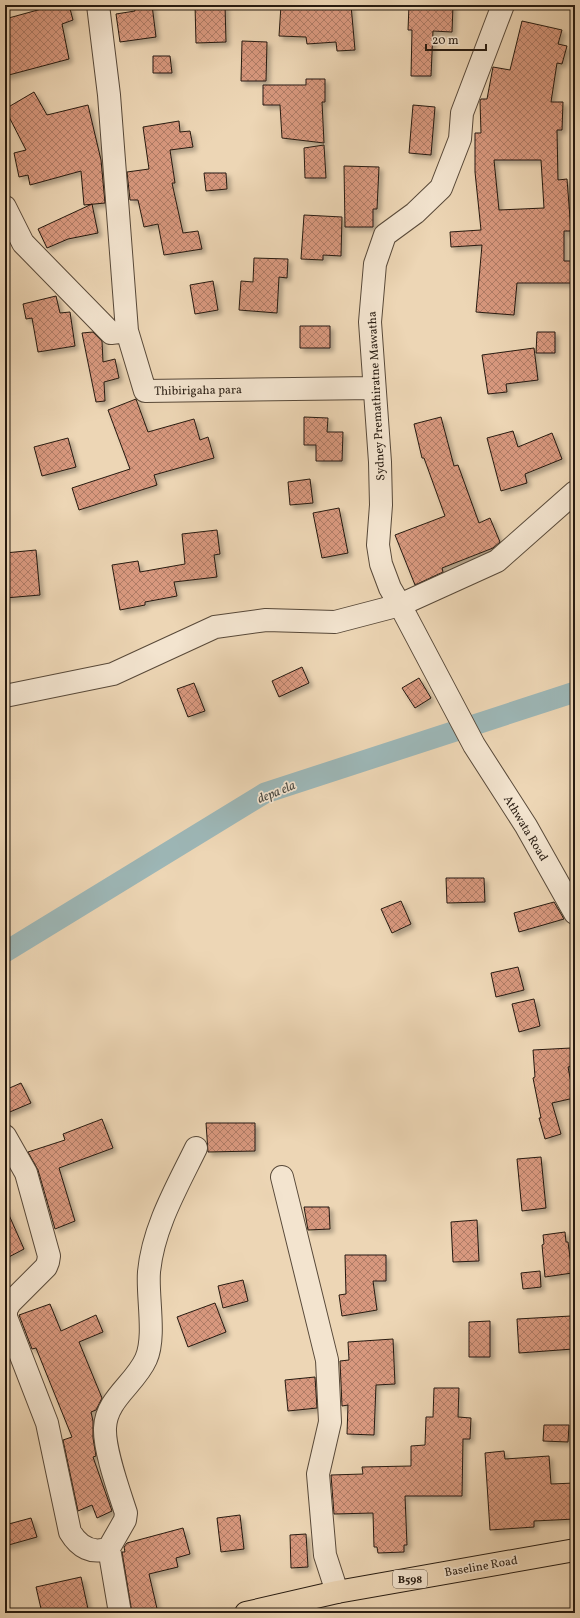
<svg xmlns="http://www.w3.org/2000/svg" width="580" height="1618" font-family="Vollkorn,serif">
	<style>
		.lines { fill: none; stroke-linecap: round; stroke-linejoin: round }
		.canal { stroke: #9db7b7; stroke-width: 21 }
		.building { fill: url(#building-cross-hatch); stroke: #261a10; fill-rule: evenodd; filter: url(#shadow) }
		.minor-casing { stroke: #584939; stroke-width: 24 }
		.major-casing { stroke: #261a10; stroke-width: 24 }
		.minor { stroke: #f3e4cf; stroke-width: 22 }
		.major { stroke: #edd6b5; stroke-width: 22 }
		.labels { text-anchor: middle; stroke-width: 3.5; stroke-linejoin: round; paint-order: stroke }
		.shield { fill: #f3e4cf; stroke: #645749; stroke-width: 1 }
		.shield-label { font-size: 11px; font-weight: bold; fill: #261a10 }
		.street-label { font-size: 12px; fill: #261a10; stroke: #f3e4cf }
		.water-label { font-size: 13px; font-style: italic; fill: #4a4942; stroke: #f3e4cf }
	</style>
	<defs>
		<pattern id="building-cross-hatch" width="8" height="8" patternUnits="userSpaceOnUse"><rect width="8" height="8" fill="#d8987e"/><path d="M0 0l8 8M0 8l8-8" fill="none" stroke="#af7b66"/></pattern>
		<filter id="shadow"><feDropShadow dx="3.5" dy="3.5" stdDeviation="2" flood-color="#0004"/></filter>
	</defs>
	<rect width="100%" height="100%" fill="#edd6b5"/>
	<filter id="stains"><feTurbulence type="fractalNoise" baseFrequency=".005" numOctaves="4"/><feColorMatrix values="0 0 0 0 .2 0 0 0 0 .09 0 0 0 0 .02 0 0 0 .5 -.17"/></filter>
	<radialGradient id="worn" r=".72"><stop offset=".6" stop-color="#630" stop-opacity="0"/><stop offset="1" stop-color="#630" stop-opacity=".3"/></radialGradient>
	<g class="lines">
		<path class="canal" d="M5 952 265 793 575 692"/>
	</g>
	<path class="building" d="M56 5H69L73 20 62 24 69 59 5 76V19Z
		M134 5H152L156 37 120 42 116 14 135 11Z
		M195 5H225L226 42 196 43Z
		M281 5H351L355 50 337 51 336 42 307 44 306 37 279 36Z
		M409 5H453L452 32 433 31 431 76H411L412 30H408Z
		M522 21 562 30 558 44 567 46 562 64 557 63 551 102H563L562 130H557L558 180 567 179 571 231H564V261H575V283H517L514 315 476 312 482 245 451 247 450 232 481 230 475 172V133H481L480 101 481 99H487L493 67 510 70ZM494 160H541L544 208 499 210Z
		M242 41 267 42 266 81H241Z
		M153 56H170L172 73H153Z
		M306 79H325V102H322L324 143 282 138 280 105H263V85H306Z
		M34 92 47 115 88 105 101 160 105 203 84 205 81 171 30 185 28 175 19 177 14 153 26 150 5 109Z
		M413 105 435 107 431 155 409 153Z
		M179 121 180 132 190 131 193 147 170 150 175 183H172L183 233 198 231 202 249 164 255 158 224 144 227 138 200H130L127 172 149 169 143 127Z
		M324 145 326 178H305L304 148Z
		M344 166 379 167 377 209H373V227H345Z
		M204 173H226L227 189 206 191Z
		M92 204 98 233 68 239 47 248 38 229Z
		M304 215 342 217 341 256 323 255V260L301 259Z
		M254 258 288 259 287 278 279 277 277 313 239 310 241 281 253 282Z
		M213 281 218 310 195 314 190 285Z
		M56 296 60 313 70 312 75 346 38 352 32 318 26 319 23 304Z
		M300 326H330V348H300Z
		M93 332 102 341 103 362 115 359 119 378 104 382 105 401 96 402 82 333Z
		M537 332H555V353H536Z
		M534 348 538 380 506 384 507 392 488 394 482 355Z
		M136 399 148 432 194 419 200 440 208 437 214 458 154 475 157 485 79 510 72 488 130 469 108 410Z
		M304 417 328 418 327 432H343L342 461H316V445H304Z
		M441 417 454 466 458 465 479 523 490 518 500 542 493 548 442 568 443 572 415 585 395 535 445 516 424 458H422L414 424Z
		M513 431 518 447 552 433 562 459 525 474 527 483 501 491 487 438Z
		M68 438 76 467 42 476 34 447Z
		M310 479 313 503 290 505 288 482Z
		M339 508 348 553 322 558 313 513Z
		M217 530 220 554 214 555 217 577 174 582 177 596 145 602V605L120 610 112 565 138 561 140 572 185 564 182 534Z
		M36 550 40 595 5 598V553Z
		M302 667 309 683 279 697 272 681Z
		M419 678 431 698 415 708 402 688Z
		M194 683 205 711 188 717 177 689Z
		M446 878H484L485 902 447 903Z
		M401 901 411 924 392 933 381 909Z
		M554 902 564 919 519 932 514 913Z
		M518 967 524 990 496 997 491 973Z
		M534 999 540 1026 519 1032 512 1004Z
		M571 1048 572 1066 568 1067 574 1098 552 1103 561 1134 545 1139 539 1118H541L533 1078 535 1077 533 1050Z
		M21 1083 31 1103 5 1114V1090Z
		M102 1119 113 1148 59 1168 75 1221 55 1229 38 1170 28 1152 65 1140 63 1134Z
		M206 1123H255V1151L208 1152Z
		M541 1157 546 1208 522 1211 517 1159Z
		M5 1206 24 1249 5 1259Z
		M304 1207H329L330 1229 308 1230Z
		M477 1220 479 1261 453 1262 451 1222Z
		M565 1232 566 1242H568L572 1273 545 1277 542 1245 544 1244 543 1235Z
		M345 1255H386V1281H373L377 1310 342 1316 339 1295 346 1294Z
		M540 1271 541 1287 523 1289 521 1273Z
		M243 1280 248 1301 223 1308 218 1286Z
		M215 1303 226 1332 188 1347 177 1317Z
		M50 1304 61 1331 96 1315 103 1332 79 1342 102 1398 96 1410 91 1412 93 1421V1438L96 1456 93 1457 112 1511 97 1518 92 1505 78 1511 63 1440 72 1437 36 1348 32 1349 19 1315Z
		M571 1316 573 1349 519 1353 517 1319Z
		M490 1321V1357H469V1322Z
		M393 1339 395 1384 376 1385 374 1435 347 1434 348 1405 342 1406 340 1361 349 1360 348 1342Z
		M315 1377 317 1408 288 1411 285 1380Z
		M434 1388H459L458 1417 471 1418 470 1439H463L462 1496H405L407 1545H404V1552L378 1553 377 1547H374L373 1513 334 1514 331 1475 363 1474 362 1467 411 1466V1446L425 1445 426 1417H433Z
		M544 1425H569L568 1442 543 1441Z
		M504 1451 505 1459 549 1456 551 1484 575 1483V1519L534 1521V1527L490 1530 485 1453Z
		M240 1515 244 1549 221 1552 217 1518Z
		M31 1518 37 1537 5 1546V1525Z
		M183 1528 190 1554 176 1558 178 1567 149 1574 158 1613H132L122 1552H125L124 1547 127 1543Z
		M306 1534 308 1567 291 1568 290 1535Z
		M81 1577 88 1609 71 1613H42L36 1587Z"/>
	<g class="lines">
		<defs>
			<path id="minor" d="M98 5 109 95 127 331
				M503 5 462 113 460 139 441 188 415 213 385 235 375 264 370 322 380 462 381 505 378 545 381 564 390 588 400 605 474 745 526 826 575 913
				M5 207 23 243 111 333 127 331 145 391 374 388
				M5 696 113 674 215 627 266 620 335 622 400 605 497 561 575 492
				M5 1136 26 1173 49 1256 48 1262 46 1267 10 1303 6 1310V1317L47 1423 70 1532C79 1547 92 1555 109 1548L120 1613
				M282 1177 327 1360 330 1422 318 1474 325 1555 337 1592
				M109 1548 125 1520 126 1513C119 1491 104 1450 105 1428 106 1399 135 1384 146 1359 156 1337 147 1296 149 1272 153 1228 177 1187 196 1148"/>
			<path id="major" d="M246 1613 337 1592 575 1550"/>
		</defs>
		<use href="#minor" class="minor-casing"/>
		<use href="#major" class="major-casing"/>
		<use href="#minor" class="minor"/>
		<use href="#major" class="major"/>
	</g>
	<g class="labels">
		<rect class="shield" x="393" y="1570" width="34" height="18" rx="3"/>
		<g class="shield-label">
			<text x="410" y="1583">B598</text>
		</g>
		<g class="street-label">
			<text transform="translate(198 390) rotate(-1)" y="4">Thibirigaha para</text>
			<text transform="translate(376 396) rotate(-93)" y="4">Sydney Premathiratne Mawatha</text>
			<text transform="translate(526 828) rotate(59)" y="4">Athwata Road</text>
			<text transform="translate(481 1566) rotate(-10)" y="4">Baseline Road</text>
		</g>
		<g class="water-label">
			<text transform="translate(276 791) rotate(-22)" y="5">depa ela</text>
		</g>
	</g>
	<rect width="580" height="1618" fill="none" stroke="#edd6b5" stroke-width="20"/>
	<rect x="6" y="6" width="568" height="1606" fill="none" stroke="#261a10" stroke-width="2"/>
	<rect x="10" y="10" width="560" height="1598" fill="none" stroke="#261a10"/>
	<path d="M426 44v6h60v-6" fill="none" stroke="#261a10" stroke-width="2"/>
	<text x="432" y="44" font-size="12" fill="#261a10" stroke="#f3e4cf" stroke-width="3" paint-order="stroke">20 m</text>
	<rect width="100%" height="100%" filter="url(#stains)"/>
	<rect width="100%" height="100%" fill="url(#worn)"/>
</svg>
